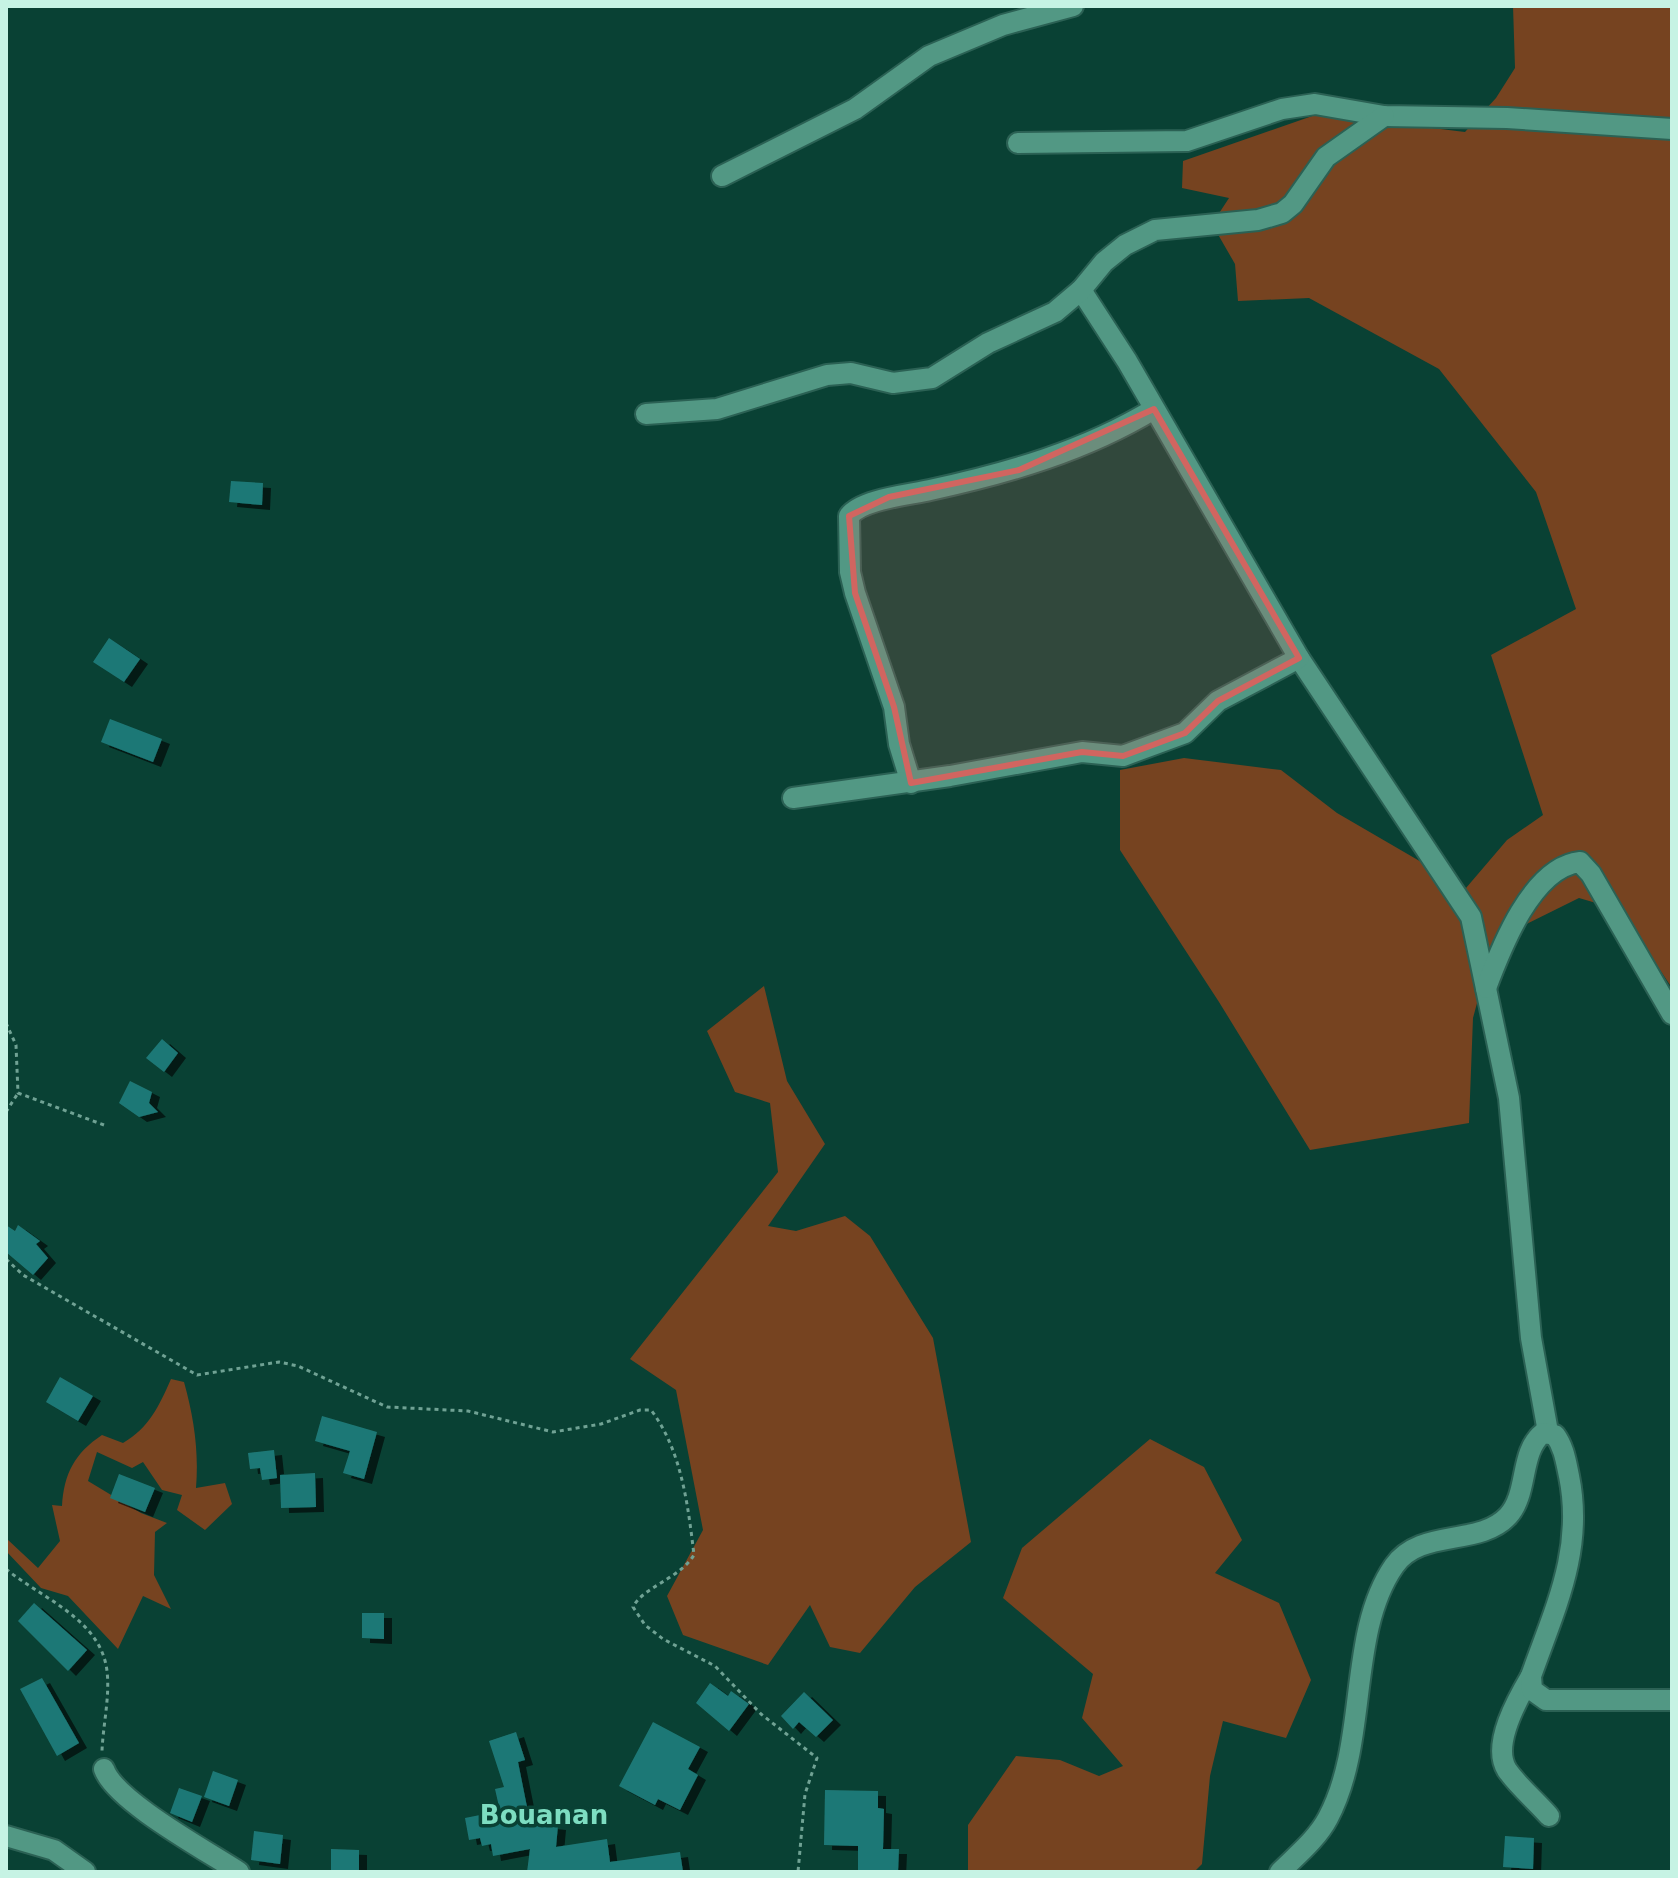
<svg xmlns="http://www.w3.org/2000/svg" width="1678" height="1878" font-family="'DejaVu Sans',sans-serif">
<defs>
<filter id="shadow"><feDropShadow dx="8" dy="5" stdDeviation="0" flood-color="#0009"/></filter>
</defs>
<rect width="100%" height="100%" fill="#094134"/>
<!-- green -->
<g fill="#764320">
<path d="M 1513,6 L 1672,6 L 1672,988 L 1620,910 L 1579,898 L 1494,940 L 1473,1018 L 1469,1123 L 1310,1150 L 1219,1002 L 1120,850 L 1120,770 L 1184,758 L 1281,770 L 1337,813 L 1466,888 L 1507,840 L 1543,815 L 1491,655 L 1576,609 L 1536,492 L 1439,369 L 1309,298 L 1238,301 L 1235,264 L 1212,224 L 1229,198 L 1182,188 L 1183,161 L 1318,114 L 1465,132 L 1496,98 L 1515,68 Z"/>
<path d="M 764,986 L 787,1081 L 825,1144 L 768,1226 L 796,1231 L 845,1216 L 870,1236 L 933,1338 L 971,1542 L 915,1587 L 860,1653 L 830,1647 L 810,1605 L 768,1665 L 683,1635 L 667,1596 L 703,1530 L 676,1390 L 630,1359 L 778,1172 L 770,1103 L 735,1092 L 707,1031 Z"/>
<path d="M 171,1379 L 184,1382 C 194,1418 199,1451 196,1488 L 225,1483 L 232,1504 L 205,1530 L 177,1510 L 182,1495 L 162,1490 L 143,1462 L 132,1468 L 97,1452 L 88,1481 L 141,1513 L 167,1523 L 155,1532 L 154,1575 L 171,1609 L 143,1596 L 118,1649 L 68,1596 L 41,1588 L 6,1551 L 7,1539 L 38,1568 L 60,1541 L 52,1505 L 62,1506 C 64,1473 75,1453 102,1435 L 123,1443 C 149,1428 159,1406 171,1379 Z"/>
<path d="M 1150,1439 L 1204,1467 L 1242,1540 L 1215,1573 L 1279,1603 L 1311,1680 L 1286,1738 L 1223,1721 L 1210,1776 L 1202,1864 L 1194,1872 L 968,1872 L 968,1825 L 1016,1756 L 1060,1760 L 1099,1776 L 1123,1766 L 1082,1718 L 1093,1674 L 1003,1598 L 1022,1548 Z"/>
</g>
<!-- building -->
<g fill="#1f7876" filter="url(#shadow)">
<path d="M 231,481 L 263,483 L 262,505 L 229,502 Z"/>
<path d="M 109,638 L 140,659 L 124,682 L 93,662 Z"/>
<path d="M 110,719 L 162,739 L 153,762 L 101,742 Z"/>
<path d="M 162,1039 L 178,1053 L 164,1072 L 146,1058 Z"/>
<path d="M 130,1081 L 152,1092 L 149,1103 L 158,1112 L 139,1117 L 119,1103 Z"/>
<path d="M 6,1225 L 15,1231 L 18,1225 L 40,1241 L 36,1244 L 48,1258 L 33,1275 L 6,1252 Z"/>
<path d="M 60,1377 L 93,1396 L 78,1421 L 46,1402 Z"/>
<path d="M 322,1416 L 377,1432 L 364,1479 L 343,1473 L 350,1451 L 315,1441 Z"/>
<path d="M 274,1450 L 277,1478 L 262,1480 L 260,1468 L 250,1469 L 248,1453 Z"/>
<path d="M 315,1473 L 316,1507 L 281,1508 L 280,1475 Z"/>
<path d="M 119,1474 L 155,1488 L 145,1512 L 110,1498 Z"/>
<path d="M 34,1603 L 87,1650 L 68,1671 L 18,1621 Z"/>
<path d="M 362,1613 L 384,1613 L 384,1639 L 362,1638 Z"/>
<path d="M 42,1678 L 79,1743 L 57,1756 L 20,1689 Z"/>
<path d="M 710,1683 L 728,1696 L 731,1691 L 749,1704 L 729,1731 L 696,1703 Z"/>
<path d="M 804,1692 L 833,1720 L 816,1737 L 799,1722 L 793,1729 L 781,1716 Z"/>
<path d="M 653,1722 L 700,1747 L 688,1769 L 698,1775 L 680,1810 L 658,1799 L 655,1805 L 619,1786 Z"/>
<path d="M 516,1732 L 525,1760 L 518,1762 L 530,1822 L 558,1825 L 556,1847 L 607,1839 L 610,1862 L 680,1852 L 683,1872 L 527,1872 L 530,1849 L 493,1856 L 491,1844 L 482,1846 L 480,1838 L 469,1840 L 465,1818 L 500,1811 L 495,1789 L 504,1787 L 489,1741 Z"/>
<path d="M 213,1771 L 238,1780 L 229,1806 L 204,1797 Z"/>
<path d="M 179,1788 L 202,1796 L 192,1822 L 170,1813 Z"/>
<path d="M 825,1790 L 878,1791 L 878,1808 L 884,1809 L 883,1849 L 899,1849 L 898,1872 L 858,1872 L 858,1846 L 824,1845 Z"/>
<path d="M 254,1831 L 283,1835 L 280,1864 L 251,1860 Z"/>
<path d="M 1505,1836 L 1534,1838 L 1533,1869 L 1503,1867 Z"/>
<path d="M 331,1849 L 359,1850 L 359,1872 L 331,1871 Z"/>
</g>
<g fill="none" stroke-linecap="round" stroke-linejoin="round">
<defs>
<g id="minor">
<path d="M 1018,143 L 1187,141 L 1282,109 L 1315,104 L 1384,116 L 1507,118 L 1672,129"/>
<path d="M 722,176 L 855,109 L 929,56 L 1003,25 L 1073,6"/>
<path d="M 1081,290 L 1127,361 L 1299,658 L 1471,917 L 1509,1098 L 1531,1338 L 1548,1432"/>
<path d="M 646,414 L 717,409 L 827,375 L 851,373 L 893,383 L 932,378 L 988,343 L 1055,312 L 1081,290 L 1104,262 L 1125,245 L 1155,230 L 1258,220 L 1282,213 L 1293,204 L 1326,157 L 1384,116"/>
<path d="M 911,783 L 899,744 L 894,707 L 855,593 L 850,572 L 849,516 C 862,499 909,495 930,490 C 1008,473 1085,451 1154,409"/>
<path d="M 793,798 L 950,776 L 1082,752 L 1123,756 L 1185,733 L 1218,701 L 1299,658"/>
<path d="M 1486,988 C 1501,948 1532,867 1580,862 L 1591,874 L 1672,1014"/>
<path d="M 1531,1676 C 1518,1698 1491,1745 1507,1770 C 1518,1786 1536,1801 1549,1816"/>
<path d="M 104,1769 C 115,1801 207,1851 239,1872"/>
<path d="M 6,1836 L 54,1850 L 85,1872"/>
<path d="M 1280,1872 C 1296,1856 1317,1839 1328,1818 C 1369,1741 1347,1634 1394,1566 C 1420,1528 1479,1547 1508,1516 C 1529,1493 1519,1452 1543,1433 L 1555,1435 C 1564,1447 1566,1462 1569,1476 C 1584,1550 1555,1608 1531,1676 L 1532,1690 L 1546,1700 L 1672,1700"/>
</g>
</defs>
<!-- minor casing -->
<use href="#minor" stroke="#2b6154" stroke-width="24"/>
<!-- path -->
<g stroke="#70a294" stroke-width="3" stroke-dasharray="4 4" stroke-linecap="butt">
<path d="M 6,1023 L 16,1045 L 18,1093 L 104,1125"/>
<path d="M 6,1112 L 18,1093"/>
<path d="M 6,1259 L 23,1275 L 197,1375 L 279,1362 L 298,1366 L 387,1407 L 468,1411 L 553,1432 L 601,1424 L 640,1410 L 651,1410 C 682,1451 688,1506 694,1555 C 679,1579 643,1587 633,1607 L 645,1625 L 663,1639 L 715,1666 L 761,1714 L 817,1758 L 805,1794 L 798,1872"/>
<path d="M 6,1569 C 41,1598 101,1619 107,1671 C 110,1697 103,1725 102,1751"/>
</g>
<!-- minor -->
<use href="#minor" stroke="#529884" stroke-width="20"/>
</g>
<!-- marked area -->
<path fill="#d16560" fill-opacity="0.2" stroke="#d16560" stroke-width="6" stroke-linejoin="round" d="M 1154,409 L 1299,658 L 1218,701 L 1185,733 L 1123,756 L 1082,752 L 911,783 L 894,707 L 855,593 L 849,516 L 889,497 L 1019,470 Z"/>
<g text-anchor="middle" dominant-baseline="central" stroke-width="7" stroke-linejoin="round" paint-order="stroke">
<!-- neighbourhood labels -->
<g font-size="26" font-weight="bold" fill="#7dddc1" stroke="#094134">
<text x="544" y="1815">Bouanan</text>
</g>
</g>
<!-- border -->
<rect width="1678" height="1878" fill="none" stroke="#c6f3e4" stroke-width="16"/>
</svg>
